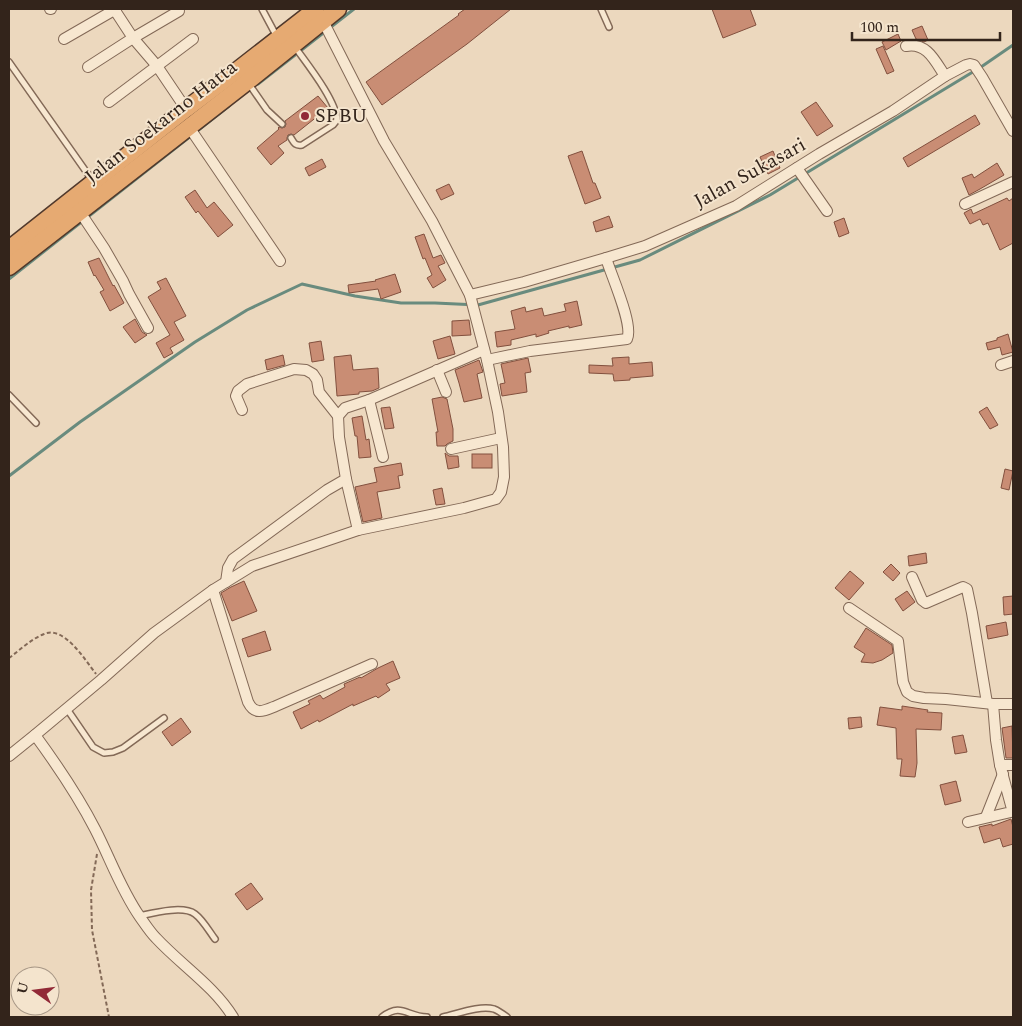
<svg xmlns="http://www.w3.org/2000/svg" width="1022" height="1026" font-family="Spectral,serif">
<rect width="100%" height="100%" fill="#ecd8be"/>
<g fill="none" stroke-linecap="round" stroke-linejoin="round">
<!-- stream -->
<g stroke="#698b7e" stroke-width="3">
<path d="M 258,84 L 354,9"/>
<path d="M 9,279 L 229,106"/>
<path d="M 9,476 L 80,422 L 195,342 L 247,310 L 302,284 L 355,296 L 401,303 L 435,303 L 478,305 L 640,260 L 770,195 L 981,67 L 1013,45"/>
</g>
</g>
<!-- building -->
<g fill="#c98d74" stroke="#82503e">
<path d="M 465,9 L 511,9 L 467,44 L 382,105 L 366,82 L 459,15 L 458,14 Z"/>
<path d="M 712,9 L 750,9 L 756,25 L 723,38 Z"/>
<path d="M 922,26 L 928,40 L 924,42 L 916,39 L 912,30 Z"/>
<path d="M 898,34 L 901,41 L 886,50 L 882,42 Z"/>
<path d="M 883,46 L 894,71 L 887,74 L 876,49 Z"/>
<path d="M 318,96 L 328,108 L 294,135 L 291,134 L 288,135 L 287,138 L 287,140 L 278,146 L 284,153 L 271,165 L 257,148 L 279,129 L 278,128 L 279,127 L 282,128 L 285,127 L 286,124 L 285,121 Z"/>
<path d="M 816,102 L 833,126 L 817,136 L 801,112 Z"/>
<path d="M 975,115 L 980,124 L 908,167 L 903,158 Z"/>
<path d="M 582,151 L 593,183 L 595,183 L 601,198 L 585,204 L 568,156 Z"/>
<path d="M 773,151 L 780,168 L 768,174 L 760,157 Z"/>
<path d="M 322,159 L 326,167 L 309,176 L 305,168 Z"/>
<path d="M 997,163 L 1004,175 L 980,189 L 969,195 L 962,178 L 972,174 L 974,178 Z"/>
<path d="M 449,184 L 454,194 L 441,200 L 436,190 Z"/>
<path d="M 195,190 L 207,208 L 214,202 L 233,225 L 218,237 L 198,211 L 196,213 L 185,197 Z"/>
<path d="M 1007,198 L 1009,201 L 1013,198 L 1013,243 L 1000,250 L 988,223 L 983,225 L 980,219 L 970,224 L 964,213 L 971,209 L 973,214 Z"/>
<path d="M 609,216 L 613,227 L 596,232 L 593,222 Z"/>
<path d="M 844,218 L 849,233 L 839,237 L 834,222 Z"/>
<path d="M 424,234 L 433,258 L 441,255 L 445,263 L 438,266 L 446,280 L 433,288 L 427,278 L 432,275 L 425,258 L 423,259 L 415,237 Z"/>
<path d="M 99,258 L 113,286 L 114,285 L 124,303 L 110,311 L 100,292 L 104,290 L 95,275 L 94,276 L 88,262 Z"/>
<path d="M 395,274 L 401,292 L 381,299 L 378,289 L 349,293 L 348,285 L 376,281 L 375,280 Z"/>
<path d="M 166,278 L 186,316 L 174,322 L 184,340 L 170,348 L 173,353 L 164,358 L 156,343 L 170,335 L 148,297 L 161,289 L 157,282 Z"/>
<path d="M 577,301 L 582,325 L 569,328 L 569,326 L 548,331 L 549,333 L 536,337 L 536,334 L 511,340 L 511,345 L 497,347 L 495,332 L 515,329 L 511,311 L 525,307 L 526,312 L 542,308 L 544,316 L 566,311 L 564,304 Z"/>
<path d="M 135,319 L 142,332 L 147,335 L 135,343 L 123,327 Z"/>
<path d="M 469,320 L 471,335 L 452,336 L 452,321 Z"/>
<path d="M 1008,334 L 1013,352 L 1002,355 L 1000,347 L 988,350 L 986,343 L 997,340 L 997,338 Z"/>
<path d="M 450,336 L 455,354 L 438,359 L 433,341 Z"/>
<path d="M 321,341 L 324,360 L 312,362 L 309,343 Z"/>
<path d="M 283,355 L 285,365 L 267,370 L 265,360 Z"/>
<path d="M 351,355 L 353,370 L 378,368 L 379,388 L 372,391 L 359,392 L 359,394 L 337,396 L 334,357 Z"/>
<path d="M 629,357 L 629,364 L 652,362 L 653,376 L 630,378 L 630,380 L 614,381 L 613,374 L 589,373 L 589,365 L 613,366 L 612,358 Z"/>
<path d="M 528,358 L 531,372 L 525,373 L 527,392 L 502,396 L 500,384 L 505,383 L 501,364 Z"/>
<path d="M 479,360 L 483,372 L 477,374 L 482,398 L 464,402 L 459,383 L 455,370 Z"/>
<path d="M 442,397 L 447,399 L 453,429 L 453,441 L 447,444 L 445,446 L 437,446 L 436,432 L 438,432 L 432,399 Z"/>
<path d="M 390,407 L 394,428 L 385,429 L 381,408 Z"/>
<path d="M 987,407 L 998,425 L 990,429 L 979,412 Z"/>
<path d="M 362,416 L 366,440 L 369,439 L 371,457 L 359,458 L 357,436 L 355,436 L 352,418 Z"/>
<path d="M 445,453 L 449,456 L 458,456 L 459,467 L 448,469 Z"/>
<rect x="472" y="454" width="20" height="14"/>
<path d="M 401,463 L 403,475 L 398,476 L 400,488 L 377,492 L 382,518 L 363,522 L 355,487 L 377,482 L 374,468 Z"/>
<path d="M 1005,469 L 1013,471 L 1009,490 L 1001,488 Z"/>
<path d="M 442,488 L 445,504 L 436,505 L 433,490 Z"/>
<path d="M 926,553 L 927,563 L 909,566 L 908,556 Z"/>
<path d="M 891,564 L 900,573 L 893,581 L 883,572 Z"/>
<path d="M 850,571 L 864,583 L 849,600 L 835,588 Z"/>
<path d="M 244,581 L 257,611 L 232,621 L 221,593 L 231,587 Z"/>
<path d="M 907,591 L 915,602 L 903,611 L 895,599 Z"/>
<path d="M 1013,596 L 1013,614 L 1004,615 L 1003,597 Z"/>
<path d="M 1006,622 L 1008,635 L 988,639 L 986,626 Z"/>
<path d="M 866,628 L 892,645 L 893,653 L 882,660 L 873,663 L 861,662 L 865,654 L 854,647 Z"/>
<path d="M 265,631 L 271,650 L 248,657 L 242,639 Z"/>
<path d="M 393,661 L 400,678 L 386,684 L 390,690 L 378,698 L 376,696 L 353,706 L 353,704 L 319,722 L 318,720 L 301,729 L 293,712 L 310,704 L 308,701 L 320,695 L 323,699 L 345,687 L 344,684 L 360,677 L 361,678 L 378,668 Z"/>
<path d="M 902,706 L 928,710 L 927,712 L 942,713 L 941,730 L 916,729 L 917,763 L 915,777 L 900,776 L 902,759 L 897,759 L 896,728 L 877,725 L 880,707 L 902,710 Z"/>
<path d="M 861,717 L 862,727 L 849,729 L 848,718 Z"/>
<path d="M 181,718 L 191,732 L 172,746 L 162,732 Z"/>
<path d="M 1012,726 L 1013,758 L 1006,758 L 1002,728 Z"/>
<path d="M 963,735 L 967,752 L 955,754 L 952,737 Z"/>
<path d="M 956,781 L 961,801 L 945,805 L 940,785 Z"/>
<path d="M 1011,819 L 1013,827 L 1013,844 L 1003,847 L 1000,838 L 984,843 L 979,827 L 992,824 L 992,826 Z"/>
<path d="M 251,883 L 263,899 L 247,910 L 235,894 Z"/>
</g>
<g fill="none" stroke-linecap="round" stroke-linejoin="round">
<defs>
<g id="service">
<path d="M 262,9 L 277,37"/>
<path d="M 601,9 L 609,27"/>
<path d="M 9,62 L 92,180"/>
<path d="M 249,84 L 267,110 L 282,124"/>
<path d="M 291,138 C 294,143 295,146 302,145 L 333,125 L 337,120 C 336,100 307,64 295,47"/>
<path d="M 9,395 L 36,423"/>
<path d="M 67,709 L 93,747 L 104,753 L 113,752 L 123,748 L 164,718"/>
<path d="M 139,916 C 153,913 183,905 195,914 C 203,920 209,931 215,939"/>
<path d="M 382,1017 C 402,1002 407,1017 427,1017"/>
<path d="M 443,1017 C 457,1014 480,1005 494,1009 C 499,1011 503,1014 507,1017"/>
</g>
<g id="minor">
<path d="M 50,9 L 51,9"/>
<path d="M 114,9 L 133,38 L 157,66 L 186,109"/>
<path d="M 64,39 L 116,9"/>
<path d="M 906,46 C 927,42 935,61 945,76"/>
<path d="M 88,67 L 133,38 L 179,11"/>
<path d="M 109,102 L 193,39"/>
<path d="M 189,127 L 280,261"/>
<path d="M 797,168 L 827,211"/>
<path d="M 965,204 L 1013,182"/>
<path d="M 80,212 L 104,248 L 123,281 L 129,294 L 148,328"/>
<path d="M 470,295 L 524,282 L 606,258 L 645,246 L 736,206 L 819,154 L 893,111 L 945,76 L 966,65 L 970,64 L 974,65 L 982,77 L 1013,131"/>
<path d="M 487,360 L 530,351 L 627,339 C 634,325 611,275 606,258"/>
<path d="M 1001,365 L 1013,361"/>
<path d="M 437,370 L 446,392"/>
<path d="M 369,400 L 383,457"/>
<path d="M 338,416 L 345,408 L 369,400 L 484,350"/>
<path d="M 451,449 L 501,438"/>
<path d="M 346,479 L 358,530"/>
<path d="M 912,577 L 922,600 L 926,603 L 963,587 L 967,589 L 972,613 L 987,703"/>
<path d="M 226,582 L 228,568 L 233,559 L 327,490 L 346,479 L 339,437 L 338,416 L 319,392 L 317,380 L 313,374 L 306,370 L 294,369 L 247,384 L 238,391 L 236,396 L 242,410"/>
<path d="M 213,590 L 248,702 C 255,716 264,711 276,706 L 372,664"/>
<path d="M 849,608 L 898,641 L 903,682 L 907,692 L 913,696 L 924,698 L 946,699 L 993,704 L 1013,704"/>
<path d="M 35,735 C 57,765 78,796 95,829 C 110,858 121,890 140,917 C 145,924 150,932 156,938 C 181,965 214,986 233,1017"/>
<path d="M 9,756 L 35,735 L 101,680 L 154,633 L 213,590 L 252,566 L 358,530 L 464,508 L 496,499 L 501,492 L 504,477 L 503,447 L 498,412 L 487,360 L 470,295 L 432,221 L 384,141 L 323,21"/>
<path d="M 1000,765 L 1013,765"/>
<path d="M 986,817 L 1003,774"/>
<path d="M 968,822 L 1011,812 L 1012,809 L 1000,765 L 996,740 L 993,704"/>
</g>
<g id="trunk">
<path d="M 9,249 L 186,109 L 239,69 L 316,9"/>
<path d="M 9,267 L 247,82 L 338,9"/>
</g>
</defs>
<!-- service casing -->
<use href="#service" stroke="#836957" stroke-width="8"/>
<!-- minor casing -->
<use href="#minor" stroke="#836957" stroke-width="12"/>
<!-- trunk casing -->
<use href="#trunk" stroke="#51392c" stroke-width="19"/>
<!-- path -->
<g stroke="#836957" stroke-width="2" stroke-dasharray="4 2.5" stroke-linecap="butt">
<path d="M 9,658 C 20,650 31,639 44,634 C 64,625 85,660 96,674"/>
<path d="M 97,854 L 91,890 L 92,930 L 109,1017"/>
</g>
<!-- service -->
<use href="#service" stroke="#f7e7d0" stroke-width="5"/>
<!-- minor -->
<use href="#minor" stroke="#f7e7d0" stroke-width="10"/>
<!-- trunk -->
<use href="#trunk" stroke="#e6aa72" stroke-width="16"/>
</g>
<!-- markers -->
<circle fill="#912936" stroke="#f4e4cd" stroke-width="2" cx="305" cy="116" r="5"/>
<g text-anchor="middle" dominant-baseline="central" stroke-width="4" stroke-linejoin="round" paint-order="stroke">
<!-- poi labels -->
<g font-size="20" fill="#33241b" stroke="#f4e4cd" text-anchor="start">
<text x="315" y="116">SPBU</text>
</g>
<!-- street labels -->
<g font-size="20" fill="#33241b" stroke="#f4e4cd">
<text transform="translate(161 122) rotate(-38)">Jalan Soekarno Hatta</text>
<text transform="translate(750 173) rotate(-29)">Jalan Sukasari</text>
</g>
</g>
<!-- border -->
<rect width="1022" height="1026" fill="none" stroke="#33241b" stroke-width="20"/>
<!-- north arrow -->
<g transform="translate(35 991) rotate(284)"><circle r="24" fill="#f4e4cd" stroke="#a79786"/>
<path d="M0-4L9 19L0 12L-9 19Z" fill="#912936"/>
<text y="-8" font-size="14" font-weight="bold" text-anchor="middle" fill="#33241b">U</text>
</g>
<!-- scale -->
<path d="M852 32v8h148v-8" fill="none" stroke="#33241b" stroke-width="2.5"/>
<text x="860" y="32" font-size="15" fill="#33241b" stroke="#f4e4cd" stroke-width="4" paint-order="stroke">100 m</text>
</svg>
